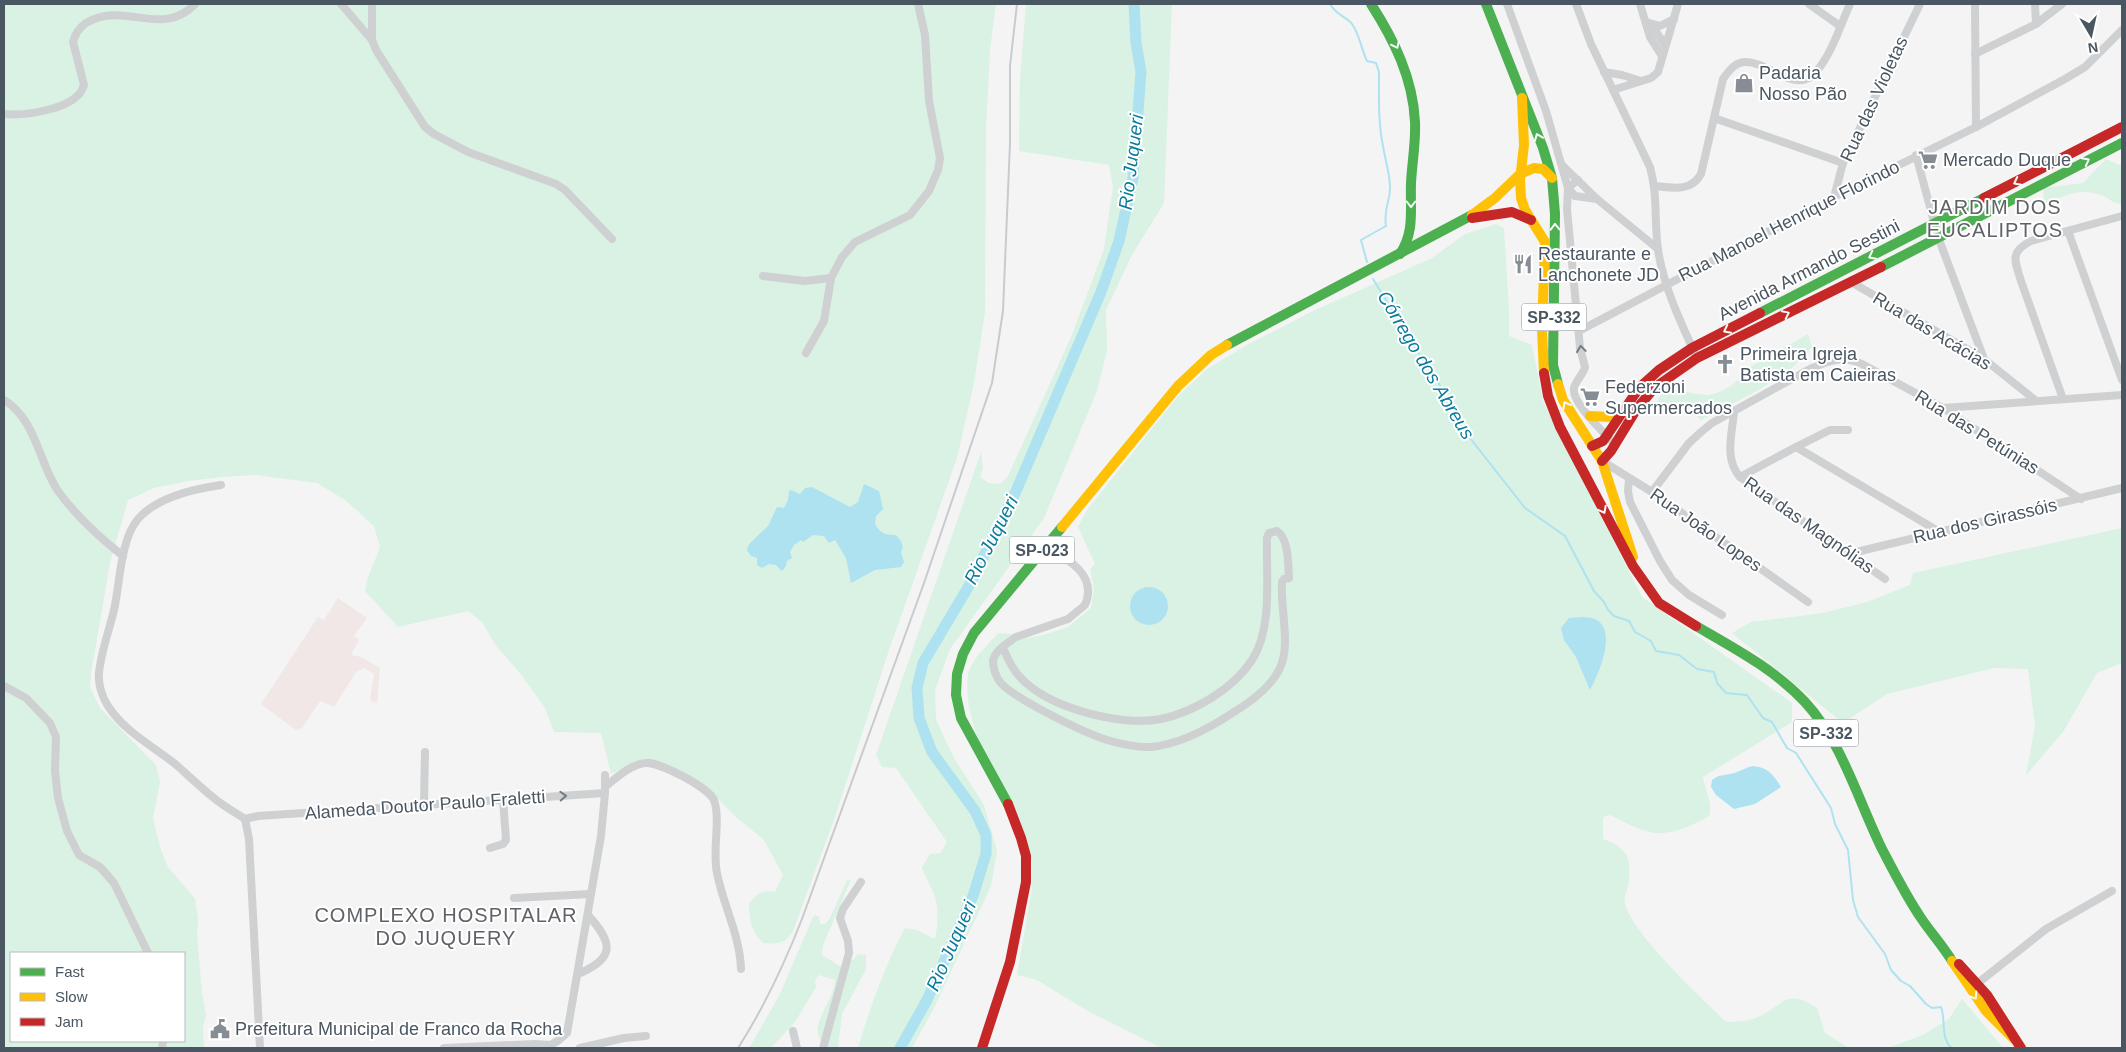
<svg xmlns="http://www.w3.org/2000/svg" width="2126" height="1052" font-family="Helvetica,sans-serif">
<rect width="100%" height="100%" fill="#f4f4f4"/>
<!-- medical -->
<path fill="#f1e7e6" d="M 338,598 L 367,618 L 354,636 L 359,640 L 351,655 L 361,657 L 380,668 L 377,703 L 370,700 L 374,674 L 364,668 L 356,672 L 334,707 L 320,701 L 302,728 L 296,730 L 261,704 L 318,617 L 324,620 Z"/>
<!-- green -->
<g fill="#d9f2e3" fill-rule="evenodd">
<path d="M 4,4 L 996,4 L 990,50 L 986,129 L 985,313 L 974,383 L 957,458 L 888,653 L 835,817 L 793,931 C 785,944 778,944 763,943 C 751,930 749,920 749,903 C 757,894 762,889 775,892 L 783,875 L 764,840 L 737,818 L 713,794 L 663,763 L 646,758 L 611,774 L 601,733 L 554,732 L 545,708 L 520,673 L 496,646 L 482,622 L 468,611 L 398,627 L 365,591 L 367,580 L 380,547 L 374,526 L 345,500 L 317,483 L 256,475 L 223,477 L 188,481 L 154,488 L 128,500 L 110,563 L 91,674 L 90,687 L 100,708 L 156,765 L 160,782 L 153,819 L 161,850 L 168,867 L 195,899 L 198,919 L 197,934 L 202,993 L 206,1015 L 203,1027 L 204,1048 L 4,1048 ZM 11,953 L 184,953 L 184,1041 L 11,1041 Z"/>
<path d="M 1026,4 L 1172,4 L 1164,203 L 1132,255 L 1106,310 L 1107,351 L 1097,391 L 1044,518 L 950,649 L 935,690 L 936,720 L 954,758 L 984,805 L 997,851 L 991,886 L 933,1010 L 912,1048 L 858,1048 C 870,1008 885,965 905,928 L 917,930 L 935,939 C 938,926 939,906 934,894 C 930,884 925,877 922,867 L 930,854 L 940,853 L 947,842 L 896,768 L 882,767 L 876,755 L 981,452 L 983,468 L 980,477 L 989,483 L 1000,484 L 1007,478 L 1071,337 L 1104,249 L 1113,187 L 1109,165 L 1019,151 L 1020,79 Z"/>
<path d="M 2106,159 L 2122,166 L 2122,204 C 2112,204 2110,198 2101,195 C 2080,187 2063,196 2044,204 L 2043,188 L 2083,183 Z"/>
<path d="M 1496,224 L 1504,228 L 1509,310 L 1509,336 L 1532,345 L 1543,401 L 1642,597 L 1792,703 L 1792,722 L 1703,777 C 1705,790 1713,804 1709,816 C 1694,825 1668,837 1650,832 C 1636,829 1623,821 1610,815 L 1603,817 L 1603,839 C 1629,848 1632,859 1628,886 C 1627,891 1623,899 1625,904 C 1634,936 1701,997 1726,1022 C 1740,1022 1752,1021 1764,1014 C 1788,1000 1789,990 1817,1008 L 1825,1033 L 1849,1048 L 1162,1048 L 1086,1010 L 1037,980 L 1017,975 L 1032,888 L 1032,862 L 977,737 C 971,718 965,695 968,675 C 971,659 989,644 998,633 L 1012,634 L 1021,639 L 1043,635 L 1068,627 L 1091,608 L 1094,588 L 1090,569 L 1095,564 L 1078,527 L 1087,510 L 1177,397 L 1207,369 L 1247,345 L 1311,312 L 1432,258 L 1465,234 Z"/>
<path d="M 1808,334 L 1812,347 L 1789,371 L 1755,392 L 1701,420 L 1688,408 L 1676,403 L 1666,407 L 1656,404 L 1665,386 C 1678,389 1694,395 1708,395 C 1723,394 1742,379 1750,367 Z"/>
<path d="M 2122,528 L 2122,663 L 2097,673 L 2063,732 L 2026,775 L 2035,726 L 2028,669 L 1994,668 L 1887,694 L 1843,723 L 1732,633 L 1751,622 L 1823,613 L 1867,602 L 1910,585 L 1913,573 Z"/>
<path d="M 847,880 L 851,880 L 823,945 L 822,955 L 840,966 L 854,959 L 858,954 L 866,955 L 866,969 L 842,1014 L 838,1048 L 826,1048 C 823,1044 819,1039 818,1034 C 814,1021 834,998 835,980 L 819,975 L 815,980 L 816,987 L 795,1022 L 771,1048 L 749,1048 L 779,996 L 813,917 L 815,915 L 819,917 L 820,924 L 825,924 L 830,918 Z"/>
<path d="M 1962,999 L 2003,1048 L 1888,1048 L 1923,1035 L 1949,1019 Z"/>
</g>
<!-- water -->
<g fill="#aee2f0">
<path d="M 864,484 L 879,491 L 883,509 L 876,516 L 875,524 C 880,533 885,535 896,535 L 901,541 L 903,547 L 901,552 L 904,562 L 901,567 L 875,570 L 851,583 L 846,558 L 835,540 L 829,543 L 824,536 L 813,535 L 803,542 L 801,540 L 794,545 L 790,552 L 792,558 L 787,561 L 786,566 L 782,571 L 776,565 L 769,564 L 762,568 L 757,565 L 757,558 L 751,556 L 747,550 L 749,544 L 768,526 L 777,507 L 784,508 L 788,500 L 789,491 L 791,490 L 800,494 L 805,488 L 812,487 L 850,507 L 858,502 Z"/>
<circle cx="1149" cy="606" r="19"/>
<path d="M 1583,617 C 1623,617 1601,670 1590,690 L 1576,657 L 1564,640 L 1561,628 L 1569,618 Z"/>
<path d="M 1753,766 C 1767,767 1774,775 1781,787 L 1755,804 L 1734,809 L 1716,795 L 1711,787 L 1712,780 C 1721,773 1727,776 1737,772 C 1743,770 1747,767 1753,766 Z"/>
</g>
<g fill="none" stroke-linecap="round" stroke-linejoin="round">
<!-- stream -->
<g stroke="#aee2f0" stroke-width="2">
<path d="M 1330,4 C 1337,16 1346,16 1352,24 C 1360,35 1361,49 1367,61 L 1376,63 L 1379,72 C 1379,96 1378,122 1383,146 C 1385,159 1389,171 1390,185 C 1391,202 1383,207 1386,226 L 1361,240 L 1367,262"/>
<path d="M 1373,279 L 1421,357 L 1436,377 L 1452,413 L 1466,433 L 1525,508 L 1565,536 L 1594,591 L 1604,602 L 1608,610 L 1614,616 L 1629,621 L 1635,632 L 1651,641 L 1656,651 L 1679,655 L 1697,669 L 1714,672 L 1717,683 L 1726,693 L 1747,695 L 1763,718 L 1772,722 L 1787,748 L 1796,753 L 1831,808 L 1835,824 L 1848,850 L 1853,900 L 1858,917 L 1885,954 L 1891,970 L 1901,981 L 1910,986 L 1926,1004 L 1932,1008 L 1941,1007 C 1946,1020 1940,1039 1952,1048"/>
</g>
<!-- river -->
<path stroke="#aee2f0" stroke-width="11" d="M 900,1048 L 927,1000 L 951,946 L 973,896 L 986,854 L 986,835 L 975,811 L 932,752 L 919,718 L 917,688 L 923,663 L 970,584 L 1016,491 L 1101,292 L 1119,241 L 1133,178 L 1141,72 L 1136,43 L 1134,4"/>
<!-- street -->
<g stroke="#ced0d2" stroke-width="8">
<path d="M 341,4 L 372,40"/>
<path d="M 372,4 L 372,40 L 376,50 L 425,127 L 434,134 L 468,152 L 556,184 L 565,190 L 612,239"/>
<path d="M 1507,4 L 1546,111 L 1568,188 L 1575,196 L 1597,199"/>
<path d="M 1576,4 L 1591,44 L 1650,167 C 1658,195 1654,222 1658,250 C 1664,288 1681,323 1697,358"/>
<path d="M 1640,4 L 1650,37 L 1662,56"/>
<path d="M 1809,4 L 1840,26"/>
<path d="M 1975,4 L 1976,127"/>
<path d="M 2035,4 L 2036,24"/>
<path d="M 1646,22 L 1660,26 L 1674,19"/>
<path d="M 1651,24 L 1665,45"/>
<path d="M 1975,54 L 2036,24 L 2062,4"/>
<path d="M 1604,72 L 1622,75 L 1641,81"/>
<path d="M 1613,90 L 1651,78 L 1658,72 L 1678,4"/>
<path d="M 4,114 C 26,116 78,109 84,85 L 73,42 C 75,34 79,28 86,23 C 124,0 162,39 195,4"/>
<path d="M 1714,118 L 1843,163"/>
<path d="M 1916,155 L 1938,237 L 1984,359"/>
<path d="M 1562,165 L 1597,199 L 1658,249"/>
<path d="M 1578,180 L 1568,188 L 1567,209 L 1580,348 L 1585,367 C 1583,375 1576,380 1574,388 C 1571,403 1605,433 1615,445"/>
<path d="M 1655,186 C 1673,188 1691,192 1701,174 L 1723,79 C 1728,72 1734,63 1744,62 C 1766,60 1795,95 1815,73 C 1832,54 1840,26 1850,4"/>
<path d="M 1834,197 L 1843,163 L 1920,4"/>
<path d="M 2068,231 L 2122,380"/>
<path d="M 763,276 L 805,281 L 831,278"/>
<path d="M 1851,282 L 1984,359 L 2035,400"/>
<path d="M 1579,331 L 1834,197 L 1976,127 L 2065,79 L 2085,67 L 2122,30"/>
<path d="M 806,353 L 824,321 L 831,278 L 842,257 L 855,242 L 910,215 L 929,191 L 938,170 L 940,158 L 929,101 L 925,35 L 918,4"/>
<path d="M 2063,399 L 2021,281 C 2015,261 2009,252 2031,241 L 2122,216"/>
<path d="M 4,400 C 36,419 39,463 58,491 C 76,516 99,537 123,556"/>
<path d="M 1943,408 L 2122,395"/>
<path d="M 1734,412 C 1732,434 1724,459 1740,477 L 1885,579"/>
<path d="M 1796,447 L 1830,430 L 1848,430"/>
<path d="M 1602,461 L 1652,492 L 1808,602"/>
<path d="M 1740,477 L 1796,447 L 1938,531"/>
<path d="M 1629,479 L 1628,491 L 1630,502 L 1660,561 L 1672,580 L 1689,595 L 1722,615"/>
<path d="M 221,485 C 193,489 157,497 138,519 C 120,540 120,584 114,610 C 109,631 101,652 99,673 C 98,684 102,697 108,706 C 124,731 151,745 174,763 C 187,774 200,787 214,798 C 223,806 235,812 245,819 L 249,839 L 260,1048"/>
<path d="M 1652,492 L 1689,443 L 1701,432 L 1712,423 L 1810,369 C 1828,361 1843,355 1862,364 L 1943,408 L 2081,499"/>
<path d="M 1848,554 L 2122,488"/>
<path d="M 1003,648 C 1008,659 1012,669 1020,677 C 1048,708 1121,727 1161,719 C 1194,712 1233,689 1252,660 C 1273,628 1266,576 1267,538 L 1269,533 L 1277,531 C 1289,539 1288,564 1289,578 L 1284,579 L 1282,582 C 1280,607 1291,645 1280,668 C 1271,687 1252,701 1234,712 C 1210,728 1181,744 1151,747 C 1136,748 1121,744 1107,740 C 1085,733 1014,699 1000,682 C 996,677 993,668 993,661 C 994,651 1009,642 1016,637 L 1068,619 L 1085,605 C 1098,575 1068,559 1045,546"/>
<path d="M 4,686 L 26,698 L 50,723 L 56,737 L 55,771 L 58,798 L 67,831 L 79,855 L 100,867 L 114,883 L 148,953"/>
<path d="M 606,786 C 617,777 630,765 645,763 C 658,761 708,787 714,800 C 721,820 712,850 717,873 C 723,905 740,935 741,969"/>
<path d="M 424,805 L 425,752"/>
<path d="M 245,819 L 258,816 L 605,793"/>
<path d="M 490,848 L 503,844 L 506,840 L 503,799"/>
<path d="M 514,898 L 591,894"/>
<path d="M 578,974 C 616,958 613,943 588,915"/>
<path d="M 1978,983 L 2046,929 L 2112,891"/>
<path d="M 793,1031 L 797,1048"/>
<path d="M 162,1048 L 163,1041"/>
<path d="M 444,1048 L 535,1044 L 551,1045 L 559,1040 L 567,1033 L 601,836 L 605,793 L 605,775"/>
<path d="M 580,1048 L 624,1038 L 646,1036"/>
<path d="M 823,1048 L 849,953 L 848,941 L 840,918 L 843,909 L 861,882"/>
</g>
<!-- fast -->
<g stroke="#4caf50" stroke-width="10">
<path d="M 1371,4 C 1394,40 1413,78 1415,122 C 1416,142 1412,163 1411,183 C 1410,209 1415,232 1400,254"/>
<path d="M 1486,4 L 1543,148 L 1552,178 L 1555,214 L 1553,365 L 1558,384"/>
<path d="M 1881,267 L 2122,143"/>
<path d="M 1760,313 L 1984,198"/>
<path d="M 1227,345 L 1472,215"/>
<path d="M 1696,626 C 1734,648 1774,669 1805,702 C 1842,742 1858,800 1882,849 C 1894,872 1906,896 1921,918 C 1931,933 1943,946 1952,961"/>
<path d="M 1008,804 L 961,718 L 956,695 L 957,674 L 963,654 L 974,633 L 1062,527"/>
</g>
<!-- slow -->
<g stroke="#ffc107" stroke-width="10">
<path d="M 1522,98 L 1524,145 L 1520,180 L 1521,198 L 1525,210 L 1545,242 L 1542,330 L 1544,373"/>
<path d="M 1472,215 L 1495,198 L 1520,174 L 1534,168 L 1543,169 L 1552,178"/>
<path d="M 1558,384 L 1563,400 L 1602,461 L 1633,557"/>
<path d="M 1590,416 L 1611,417 L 1622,411"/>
<path d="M 1062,527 L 1178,386 L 1211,355 L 1227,345"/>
<path d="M 1952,961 L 1986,1011 L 2014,1039"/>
</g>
<!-- jam -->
<g stroke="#c62828" stroke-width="10">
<path d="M 1984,198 L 2122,127"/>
<path d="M 1472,218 L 1512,212 L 1531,220"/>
<path d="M 1544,373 L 1548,396 L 1560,427 L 1633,566 L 1659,603 L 1696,626"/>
<path d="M 1592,446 L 1603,441 L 1639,388 L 1659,370 L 1692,348 L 1760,313"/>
<path d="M 1602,461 L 1611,451 L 1636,410 L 1654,388 L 1697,358 L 1881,267"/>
<path d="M 1959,964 L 1987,995 L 2021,1048"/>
<path d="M 982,1048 L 1010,962 L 1026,882 L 1026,856 L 1021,838 L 1008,804"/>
</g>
<!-- rail -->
<path stroke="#c9cacc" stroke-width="2" d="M 738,1048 C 765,1006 784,965 802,919 L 924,583 L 992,383 L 1003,311 L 1010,143 L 1010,66 L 1017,4"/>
</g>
<!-- one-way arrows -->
<defs><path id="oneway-chevron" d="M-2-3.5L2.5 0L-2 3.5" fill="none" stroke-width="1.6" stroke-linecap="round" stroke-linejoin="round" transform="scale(1.25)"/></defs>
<g stroke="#f6fbf6">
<use href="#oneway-chevron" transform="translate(1396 45) rotate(64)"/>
<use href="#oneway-chevron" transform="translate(1538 137) rotate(-112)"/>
<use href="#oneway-chevron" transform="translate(2086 161) rotate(-27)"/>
<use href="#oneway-chevron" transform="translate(2017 182) rotate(153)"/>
<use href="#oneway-chevron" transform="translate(1411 204) rotate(90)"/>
<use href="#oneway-chevron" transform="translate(1555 227) rotate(-91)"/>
<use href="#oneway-chevron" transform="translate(1872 256) rotate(153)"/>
<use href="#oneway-chevron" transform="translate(1786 314) rotate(-26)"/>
<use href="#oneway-chevron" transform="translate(1727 330) rotate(153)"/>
<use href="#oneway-chevron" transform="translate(1566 405) rotate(-118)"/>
<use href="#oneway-chevron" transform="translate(1603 510) rotate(62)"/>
<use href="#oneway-chevron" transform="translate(1974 996) rotate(57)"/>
</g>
<g stroke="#727b83">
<use href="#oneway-chevron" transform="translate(1581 349) rotate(-98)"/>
<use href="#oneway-chevron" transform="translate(563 796) rotate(-3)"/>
</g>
<!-- icons -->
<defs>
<symbol id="shop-bare" viewBox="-9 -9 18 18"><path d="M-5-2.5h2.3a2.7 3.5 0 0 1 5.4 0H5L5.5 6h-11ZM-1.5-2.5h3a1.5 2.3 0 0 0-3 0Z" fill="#868d94" stroke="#fff" stroke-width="2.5" paint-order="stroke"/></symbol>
<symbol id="supermarket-bare" viewBox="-9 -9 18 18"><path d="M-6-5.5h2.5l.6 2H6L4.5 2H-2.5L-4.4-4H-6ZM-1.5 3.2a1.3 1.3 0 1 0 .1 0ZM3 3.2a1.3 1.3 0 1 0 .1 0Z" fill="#868d94" stroke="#fff" stroke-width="2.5" paint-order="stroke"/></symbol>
<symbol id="restaurant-bare" viewBox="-9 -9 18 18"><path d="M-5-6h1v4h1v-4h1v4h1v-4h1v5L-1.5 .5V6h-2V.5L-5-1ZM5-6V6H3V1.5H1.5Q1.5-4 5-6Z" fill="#868d94" stroke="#fff" stroke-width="2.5" paint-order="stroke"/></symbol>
<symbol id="church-bare" viewBox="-9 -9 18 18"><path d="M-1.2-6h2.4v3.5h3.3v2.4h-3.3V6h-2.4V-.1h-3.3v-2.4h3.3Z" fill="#868d94" stroke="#fff" stroke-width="2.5" paint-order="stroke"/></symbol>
<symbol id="civic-bare" viewBox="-9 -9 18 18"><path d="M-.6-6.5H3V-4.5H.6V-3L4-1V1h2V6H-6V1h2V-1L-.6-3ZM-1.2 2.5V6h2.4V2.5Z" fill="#868d94" stroke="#fff" stroke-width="2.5" paint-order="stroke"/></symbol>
</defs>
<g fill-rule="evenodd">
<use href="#shop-bare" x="1730" y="69" width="28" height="28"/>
<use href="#supermarket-bare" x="1914" y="146" width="28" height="28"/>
<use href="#restaurant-bare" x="1509" y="250" width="28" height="28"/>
<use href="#church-bare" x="1711" y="350" width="28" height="28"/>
<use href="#supermarket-bare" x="1576" y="383" width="28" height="28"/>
<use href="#civic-bare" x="206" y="1015" width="28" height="28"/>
</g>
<g text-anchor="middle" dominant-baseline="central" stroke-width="4" stroke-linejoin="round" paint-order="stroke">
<!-- shield labels -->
<g fill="#fff" stroke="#808990" stroke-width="1">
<rect x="1521.5" y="303.5" width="65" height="27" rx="4"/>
<rect x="1009.5" y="536.5" width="65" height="27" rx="4"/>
<rect x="1793.5" y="719.5" width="65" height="27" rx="4"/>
</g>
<g font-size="16" font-weight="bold" fill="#4a5661">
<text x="1554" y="317">SP-332</text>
<text x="1042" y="550">SP-023</text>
<text x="1826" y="733">SP-332</text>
</g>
<!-- poi labels -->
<g font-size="18" fill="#4a5661" stroke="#fff" text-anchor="start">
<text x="1759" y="73">Padaria<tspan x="1759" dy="21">Nosso Pão</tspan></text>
<text x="1943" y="160">Mercado Duque</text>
<text x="1538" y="254">Restaurante e<tspan x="1538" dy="21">Lanchonete JD</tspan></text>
<text x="1740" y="354">Primeira Igreja<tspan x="1740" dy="21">Batista em Caieiras</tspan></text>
<text x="1605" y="387">Federzoni<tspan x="1605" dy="21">Supermercados</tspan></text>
<text x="235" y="1029">Prefeitura Municipal de Franco da Rocha</text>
</g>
<!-- street labels -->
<g font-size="18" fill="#4a5661" stroke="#fff">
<text transform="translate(1874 99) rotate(-65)">Rua das Violetas</text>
<text transform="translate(1789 221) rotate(-27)">Rua Manoel Henrique Florindo</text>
<text transform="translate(1809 270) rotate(-27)">Avenida Armando Sestini</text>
<text transform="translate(1932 331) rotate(31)">Rua das Acácias</text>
<text transform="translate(1977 432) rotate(32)">Rua das Petúnias</text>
<text transform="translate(1985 521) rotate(-13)">Rua dos Girassóis</text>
<text transform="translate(1809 525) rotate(35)">Rua das Magnólias</text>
<text transform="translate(1706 530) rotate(35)">Rua João Lopes</text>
<text transform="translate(425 805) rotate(-4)">Alameda Doutor Paulo Fraletti</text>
</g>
<!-- water labels -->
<g font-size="19" font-style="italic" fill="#0c7c9b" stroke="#fff">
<text transform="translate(1131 162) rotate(-83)">Rio Juqueri</text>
<text transform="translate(1426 365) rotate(59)">Córrego dos Abreus</text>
<text transform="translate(991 540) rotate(-63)">Rio Juqueri</text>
<text transform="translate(951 946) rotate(-66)">Rio Juqueri</text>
</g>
<!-- quarter labels -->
<g font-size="20" letter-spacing="1" fill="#5f6368" stroke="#fff">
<text x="1995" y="207">JARDIM DOS<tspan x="1995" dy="23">EUCALIPTOS</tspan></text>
<text x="446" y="915">COMPLEXO HOSPITALAR<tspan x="446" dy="23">DO JUQUERY</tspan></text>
</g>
</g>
<!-- border -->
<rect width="2126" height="1052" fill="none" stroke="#4a5661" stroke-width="10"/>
<!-- legend -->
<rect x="10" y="952" width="175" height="90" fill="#ffffff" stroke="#b7bbc0"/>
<rect x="20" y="968" width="25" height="8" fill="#4caf50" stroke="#b7bbc0"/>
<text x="55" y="977" font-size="15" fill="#4a5661">Fast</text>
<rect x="20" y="993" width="25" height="8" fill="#ffc107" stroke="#b7bbc0"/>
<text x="55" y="1002" font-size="15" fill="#4a5661">Slow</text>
<rect x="20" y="1018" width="25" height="8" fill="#c62828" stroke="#b7bbc0"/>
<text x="55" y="1027" font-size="15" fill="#4a5661">Jam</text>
<!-- north arrow -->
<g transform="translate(2091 35) rotate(171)" stroke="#ffffff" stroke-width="4" paint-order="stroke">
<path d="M0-4L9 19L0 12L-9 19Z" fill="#4a5661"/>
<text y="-8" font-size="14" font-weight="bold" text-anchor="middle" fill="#4a5661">N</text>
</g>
</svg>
